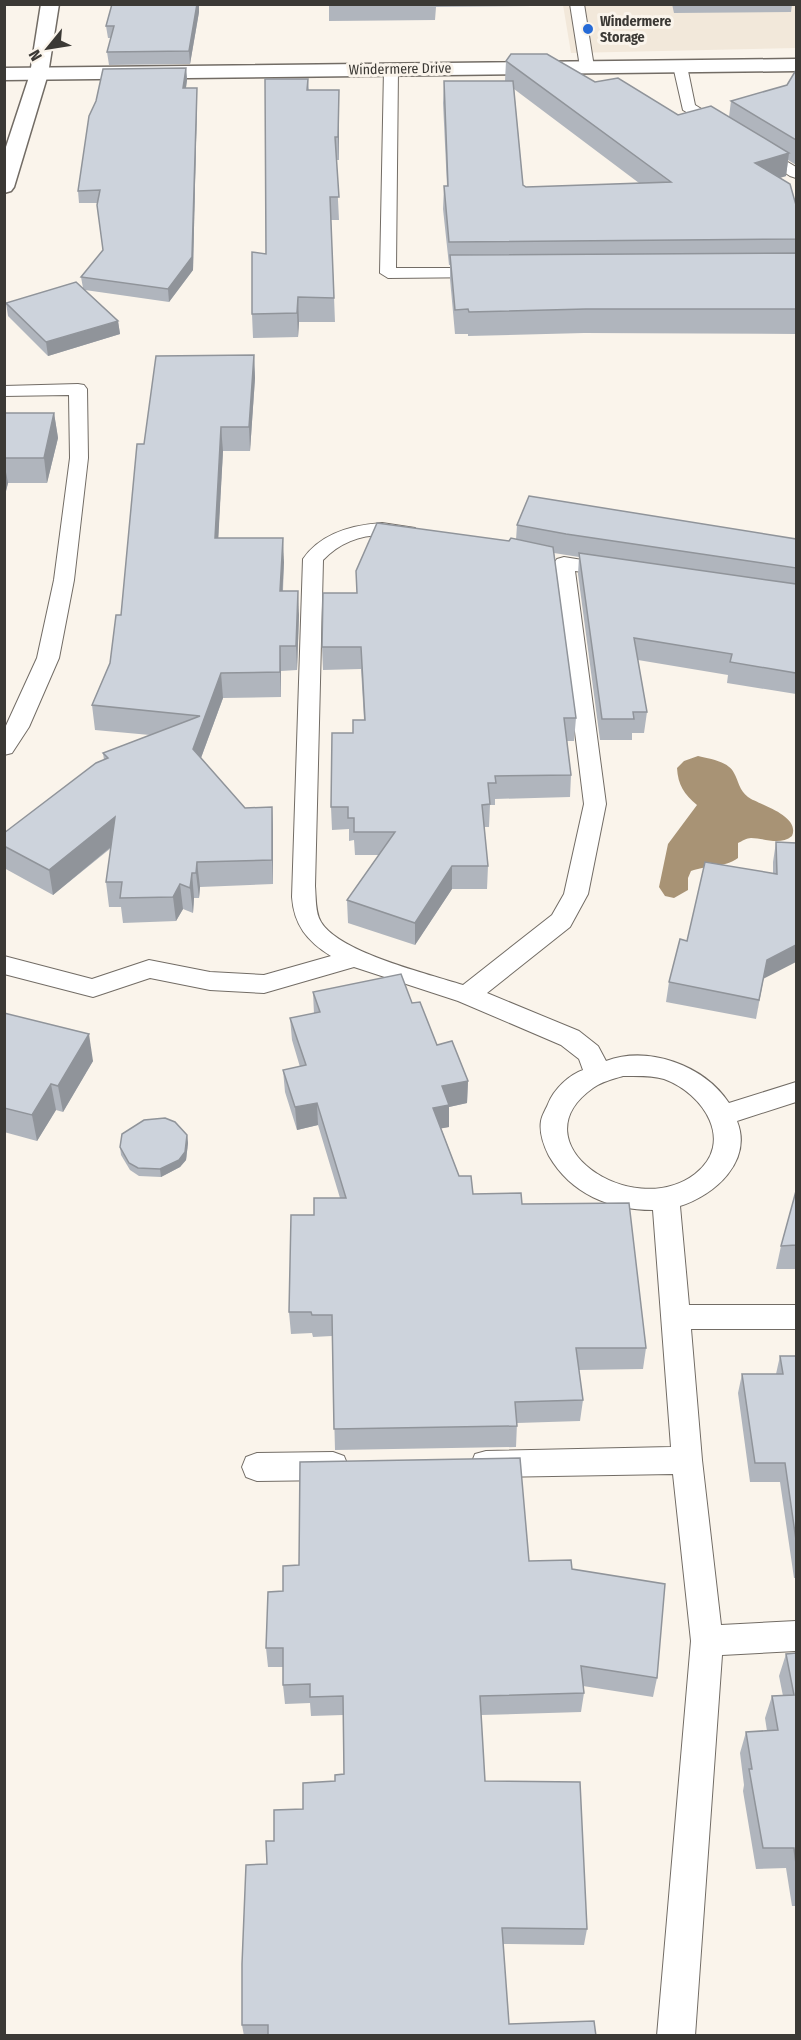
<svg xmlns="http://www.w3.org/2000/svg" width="801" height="2040" font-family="'Fira Sans Condensed',sans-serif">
<rect width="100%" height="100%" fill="#faf4eb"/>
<!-- built -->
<path fill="#f2e8da" d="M 563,5 L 796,5 L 796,48 L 571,53 Z"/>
<!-- water -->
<path fill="#a89375" d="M 698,756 C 710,759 728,761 734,773 C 739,782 739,790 748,797 C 757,804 801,815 792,836 C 780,846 764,838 751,838 C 747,838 742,841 738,843 L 738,858 C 724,868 707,865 691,871 L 688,878 L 688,890 L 674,898 L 665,896 L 659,887 L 668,844 L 697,805 C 684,794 678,785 677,768 L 684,761 Z"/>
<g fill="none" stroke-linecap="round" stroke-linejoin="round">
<defs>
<g id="service">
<path d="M 570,4 L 584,4 L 594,67 L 592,70 L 582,70 L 580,67 Z"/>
<path d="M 680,62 L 687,66 L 695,105 L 729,126 L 732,129 L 729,132 L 719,132 L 683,110 L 673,66 Z"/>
<path d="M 391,65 L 398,69 L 396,268 L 484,268 L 490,269 L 492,273 L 490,277 L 388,278 L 380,273 L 384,69 Z"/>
<path d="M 758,144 L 796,167 L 796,178 L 790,176 L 753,152 L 750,149 L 753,146 Z"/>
<path d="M 78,384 L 84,385 L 87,389 L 88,458 L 74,580 L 59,658 L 29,727 L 12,753 L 4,755 L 4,730 L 37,658 L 54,580 L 70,458 L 69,395 L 4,396 L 4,386 Z"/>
<path d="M 382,523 L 415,528 L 418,532 L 415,536 C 406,539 397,536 387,535 C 362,534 340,542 323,560 L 315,886 C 316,897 315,913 321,922 C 340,953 429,974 463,985 L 552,915 L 564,894 L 584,804 L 554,563 L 557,559 L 564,557 L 619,566 L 622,570 L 619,574 L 612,576 L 575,571 L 606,804 L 588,894 L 570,927 L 487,993 L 579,1031 L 598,1046 L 606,1061 C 648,1045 704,1065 729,1103 L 796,1082 L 796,1102 L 737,1121 C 753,1161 715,1195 680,1206 L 689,1305 L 796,1305 L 796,1329 L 691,1329 L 702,1460 L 721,1625 L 796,1621 L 796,1651 L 722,1655 L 695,2036 L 657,2036 L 691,1641 L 673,1474 L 486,1477 L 475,1474 L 471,1464 L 475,1454 L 486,1451 L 671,1447 L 653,1210 C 610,1210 571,1194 549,1156 C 544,1146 539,1133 541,1121 C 542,1115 546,1109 548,1104 C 554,1089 569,1075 583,1070 L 579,1059 L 561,1045 L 458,1001 L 354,967 L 264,993 L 210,990 L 150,978 L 93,997 L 4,974 L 4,956 L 92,979 L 149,960 L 210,972 L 264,975 L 331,956 C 307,941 294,925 292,897 L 303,559 C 321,533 352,525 382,523 ZM 623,1076 C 636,1076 651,1075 664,1079 C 703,1093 736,1142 695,1174 C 632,1222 515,1143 593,1088 C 601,1082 613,1079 623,1076 Z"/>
<path d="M 333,1452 L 344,1456 L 348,1466 L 344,1476 L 333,1480 L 257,1481 L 246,1477 L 242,1467 L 246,1457 L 257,1453 Z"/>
</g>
<path id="minor" d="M 41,4 L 59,4 L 48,74 L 14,187 L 11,191 L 4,193 L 4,153 L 30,74 Z"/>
<path id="tertiary" d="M 796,59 L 796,71 L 4,80 L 4,68 Z"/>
</defs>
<!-- service casing -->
<use href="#service" stroke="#726c65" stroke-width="2"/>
<!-- minor casing -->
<use href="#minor" stroke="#726c65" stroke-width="3"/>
<!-- tertiary casing -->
<use href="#tertiary" stroke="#726c65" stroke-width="3"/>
<!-- service -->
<use href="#service" fill="#fff" fill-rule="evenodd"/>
<!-- minor -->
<use href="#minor" fill="#fff" fill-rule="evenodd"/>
<!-- tertiary -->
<use href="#tertiary" fill="#fff" fill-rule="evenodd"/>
</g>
<!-- wall -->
<g fill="#b0b5bd" fill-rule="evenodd">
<path d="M 112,4 L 199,4 L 199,12 L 190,64 L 109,65 L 107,52 L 111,38 L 108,38 L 106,26 Z"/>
<path d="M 329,4 L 532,4 L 532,6 L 436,7 L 435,20 L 329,21 Z"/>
<path d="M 672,4 L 792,4 L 791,12 L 674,13 Z"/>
<path d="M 506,61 L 595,82 L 678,115 L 729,117 L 731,101 L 787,85 L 796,70 L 796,165 L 788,160 L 786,176 L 780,178 L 796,205 L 796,334 L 584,333 L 468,336 L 468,334 L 455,334 L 450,279 L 450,265 L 449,265 L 443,209 L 444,186 L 447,186 L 443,103 L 444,81 L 505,81 ZM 514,89 L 639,183 L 526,187 L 523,185 Z"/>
<path d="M 186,68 L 187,80 L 186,88 L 197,100 L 193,270 L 169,302 L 85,290 L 118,321 L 120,334 L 48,356 L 8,316 L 6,303 L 83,288 L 81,277 L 103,250 L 97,203 L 79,203 L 78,191 Z"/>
<path d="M 308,79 L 309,90 L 339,90 L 339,160 L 336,160 L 339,220 L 331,220 L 335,322 L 299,322 L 298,337 L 253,338 L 252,314 Z"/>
<path d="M 254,355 L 255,378 L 250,451 L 223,451 L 218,538 L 284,562 L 283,591 L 299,615 L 297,670 L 281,671 L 281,697 L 223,698 L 201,758 L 245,808 L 272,807 L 273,832 L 273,884 L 200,887 L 199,898 L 194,898 L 193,913 L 183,909 L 176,921 L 123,923 L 121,907 L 109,907 L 106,882 L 111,848 L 53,895 L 4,868 L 4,833 L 104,760 L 103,753 L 150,735 L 95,730 L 92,705 L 110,663 L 121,615 L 144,444 Z"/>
<path d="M 4,413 L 54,413 L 58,438 L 47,483 L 8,483 L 4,499 Z"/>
<path d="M 517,525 L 796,539 L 796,694 L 727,683 L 728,675 L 638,660 L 647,712 L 644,733 L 632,733 L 632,740 L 600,740 L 578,574 L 579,557 L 554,553 L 576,718 L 574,741 L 567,741 L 571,775 L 570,797 L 495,799 L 495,805 L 490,805 L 489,827 L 484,827 L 488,866 L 487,889 L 452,889 L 415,945 L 348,923 L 347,900 L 379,855 L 355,855 L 354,840 L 349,841 L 349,829 L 332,830 L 331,807 L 353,733 L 364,720 L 361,669 L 323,670 L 322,647 L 357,593 L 356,571 L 516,540 Z"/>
<path d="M 776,842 L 796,843 L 763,979 L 756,1019 L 666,1002 L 669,982 L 687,941 L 773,874 L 773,862 Z"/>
<path d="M 313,992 L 412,1003 L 437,1045 L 468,1081 L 467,1103 L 449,1107 L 449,1127 L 441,1128 L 459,1176 L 473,1194 L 522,1204 L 646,1348 L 643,1369 L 579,1370 L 583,1400 L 580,1421 L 517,1423 L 516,1447 L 335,1450 L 332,1336 L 313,1337 L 312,1333 L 291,1334 L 289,1312 L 314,1215 L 340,1198 L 318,1125 L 297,1130 L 285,1092 L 283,1070 L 300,1067 L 292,1040 L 290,1018 L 314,1014 Z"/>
<path d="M 4,1013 L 93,1061 L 63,1112 L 56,1110 L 37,1141 L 4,1132 Z"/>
<path d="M 187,1135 L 188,1143 L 186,1160 L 180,1167 L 161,1177 L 139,1176 L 130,1170 L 121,1155 L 120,1147 Z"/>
<path d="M 796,1191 L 796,1269 L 776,1269 L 781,1246 Z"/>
<path d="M 780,1356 L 796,1356 L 796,1578 L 794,1578 L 780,1482 L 750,1482 L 738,1393 L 742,1374 L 776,1374 Z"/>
<path d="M 529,1561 L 572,1569 L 657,1678 L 653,1697 L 583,1686 L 584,1693 L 581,1712 L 481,1715 L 485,1781 L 587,1929 L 584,1945 L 503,1944 L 509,2024 L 596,2036 L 244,2036 L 242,2025 L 267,1864 L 274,1841 L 303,1809 L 344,1774 L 343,1715 L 311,1716 L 310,1703 L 285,1704 L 283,1685 L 283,1667 L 268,1667 L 266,1648 L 283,1591 Z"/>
<path d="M 796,1653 L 796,1906 L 792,1906 L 786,1868 L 756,1869 L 743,1791 L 744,1785 L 740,1753 L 746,1732 L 767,1731 L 765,1718 L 772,1696 L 783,1696 L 779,1676 L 786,1654 Z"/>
</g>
<!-- shaded-wall -->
<g fill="#90949a">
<path d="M 197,4 L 199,4 L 199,12 L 190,64 L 189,51 Z"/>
<path d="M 186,68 L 187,80 L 184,100 L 183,88 Z"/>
<path d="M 197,88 L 197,100 L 193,270 L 169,302 L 168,289 Z"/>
<path d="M 339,90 L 339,160 L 338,137 Z"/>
<path d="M 789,153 L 786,176 L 752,186 L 755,163 Z"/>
<path d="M 298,297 L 299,322 L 298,337 L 297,313 Z"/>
<path d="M 118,321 L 120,334 L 48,356 L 46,342 Z"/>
<path d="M 254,355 L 255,378 L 250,451 L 249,427 Z"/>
<path d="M 54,413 L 58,438 L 47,483 L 44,458 Z"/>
<path d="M 221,427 L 223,451 L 217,563 L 215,538 Z"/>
<path d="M 4,461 L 8,483 L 4,499 Z"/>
<path d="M 283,538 L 284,562 L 281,615 L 280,591 Z"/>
<path d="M 298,591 L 299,615 L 297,670 L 296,646 Z"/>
<path d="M 280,646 L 281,671 L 281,697 L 280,672 Z"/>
<path d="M 221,673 L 223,698 L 195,774 L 193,749 Z"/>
<path d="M 272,807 L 273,832 L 273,884 L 272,860 Z"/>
<path d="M 115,817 L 118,841 L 53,895 L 49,870 Z"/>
<path d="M 197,862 L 200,887 L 199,898 L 196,873 Z"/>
<path d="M 452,866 L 452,889 L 415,945 L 415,923 Z"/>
<path d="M 192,873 L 194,898 L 193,913 L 190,888 Z"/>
<path d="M 180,884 L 183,909 L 176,921 L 173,897 Z"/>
<path d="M 796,945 L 796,962 L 763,979 L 756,1019 L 767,960 Z"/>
<path d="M 89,1034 L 93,1061 L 63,1112 L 58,1086 Z"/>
<path d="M 468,1081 L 467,1103 L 449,1107 L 449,1127 L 433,1130 L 433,1108 L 442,1086 Z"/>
<path d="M 51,1084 L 56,1110 L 37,1141 L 32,1115 Z"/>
<path d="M 317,1103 L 318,1125 L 297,1130 L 295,1107 Z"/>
<path d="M 187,1135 L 188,1143 L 186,1160 L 180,1167 L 161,1177 L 160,1169 Z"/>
</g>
<!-- building -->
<g fill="#cdd3dc" stroke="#90949a" stroke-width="1.5">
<path d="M 112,4 L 197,4 L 189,51 L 107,52 L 114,26 L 106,26 Z"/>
<path d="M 329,4 L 436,4 L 329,5 Z"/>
<path d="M 511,54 L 547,54 L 595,82 L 618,78 L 678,115 L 711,106 L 789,153 L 755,163 L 790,184 L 796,205 L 796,239 L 449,242 L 444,186 L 448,186 L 444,81 L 513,81 L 523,185 L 526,187 L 671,182 L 506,61 Z"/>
<path d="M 186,68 L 183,88 L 197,88 L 192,257 L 168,289 L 81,277 L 103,250 L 97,205 L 100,190 L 78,191 L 89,116 L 96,101 L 103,69 Z"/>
<path d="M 796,70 L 796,140 L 731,101 L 787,85 Z"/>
<path d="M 265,79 L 308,79 L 307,90 L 339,90 L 338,137 L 335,137 L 339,197 L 330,197 L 334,298 L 298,297 L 297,313 L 252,314 L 252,252 L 266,254 Z"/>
<path d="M 796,253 L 796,309 L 586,309 L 469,312 L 468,309 L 455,310 L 450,255 Z"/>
<path d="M 76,282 L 118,321 L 46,342 L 6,303 Z"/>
<path d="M 254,355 L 249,427 L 221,427 L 215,538 L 283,538 L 280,591 L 298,591 L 296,646 L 280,646 L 280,672 L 221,673 L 193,749 L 245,808 L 272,807 L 272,860 L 197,862 L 196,873 L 192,873 L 190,888 L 180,884 L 173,897 L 120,898 L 122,882 L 106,882 L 115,817 L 49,870 L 4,846 L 4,833 L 96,763 L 108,758 L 103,753 L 200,716 L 92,705 L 110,663 L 116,615 L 121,615 L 137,444 L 144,444 L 156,356 Z"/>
<path d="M 4,413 L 54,413 L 44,458 L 4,458 Z"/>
<path d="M 529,496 L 796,539 L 796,568 L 566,534 L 517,525 Z"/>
<path d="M 377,523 L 509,541 L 511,538 L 553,547 L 576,718 L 564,718 L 571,775 L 495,776 L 496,783 L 488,783 L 490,804 L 482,805 L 488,866 L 452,866 L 415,923 L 347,900 L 395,832 L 354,832 L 354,818 L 348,818 L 348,807 L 331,807 L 332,733 L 353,733 L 353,720 L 365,720 L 361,647 L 322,647 L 323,593 L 357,593 L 356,571 Z"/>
<path d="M 579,553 L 796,584 L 796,673 L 730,662 L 732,654 L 634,638 L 647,712 L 633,712 L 634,719 L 602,719 Z"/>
<path d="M 776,842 L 796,843 L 796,945 L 767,960 L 759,1000 L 669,982 L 680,939 L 687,941 L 705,862 L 777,874 Z"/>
<path d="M 401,974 L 412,1003 L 420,1002 L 437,1045 L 452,1041 L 468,1081 L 442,1086 L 449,1105 L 433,1108 L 459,1176 L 471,1176 L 473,1194 L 521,1193 L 522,1204 L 629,1203 L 646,1348 L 576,1348 L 583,1400 L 515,1402 L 517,1426 L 334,1429 L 332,1315 L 312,1315 L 311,1312 L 289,1312 L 291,1215 L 314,1215 L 314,1198 L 346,1198 L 317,1103 L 295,1107 L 283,1070 L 306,1065 L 290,1018 L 320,1012 L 313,992 Z"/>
<path d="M 4,1013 L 89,1034 L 58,1086 L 51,1084 L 32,1115 L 4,1108 Z"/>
<path d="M 165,1118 L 175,1122 L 187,1135 L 185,1152 L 179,1160 L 160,1169 L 138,1168 L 129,1163 L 120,1147 L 122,1134 L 144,1120 Z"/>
<path d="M 796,1191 L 796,1245 L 781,1246 Z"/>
<path d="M 780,1356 L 796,1356 L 796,1540 L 785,1463 L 755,1463 L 742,1374 L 783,1374 Z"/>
<path d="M 520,1458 L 529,1561 L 571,1560 L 572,1569 L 665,1584 L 657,1678 L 581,1666 L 584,1693 L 480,1696 L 485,1781 L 580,1782 L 587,1929 L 502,1928 L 509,2024 L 594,2021 L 596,2036 L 268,2036 L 268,2025 L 242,2025 L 242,1964 L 246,1865 L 267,1864 L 266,1841 L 274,1841 L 274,1810 L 303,1809 L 303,1783 L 335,1781 L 335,1775 L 344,1774 L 343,1696 L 310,1697 L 310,1684 L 283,1685 L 283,1648 L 266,1648 L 268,1592 L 283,1591 L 283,1566 L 299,1565 L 300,1462 Z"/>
<path d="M 796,1653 L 796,1864 L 794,1848 L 763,1848 L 749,1769 L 752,1769 L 746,1732 L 778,1730 L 772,1696 L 794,1695 L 786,1654 Z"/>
</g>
<!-- markers -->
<circle fill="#266bd7" stroke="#faf4eb" stroke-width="2" cx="588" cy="29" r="6"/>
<g text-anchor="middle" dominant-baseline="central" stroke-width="6" stroke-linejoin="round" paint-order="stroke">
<!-- far-poi labels -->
<g font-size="14" font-weight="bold" fill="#3b3935" stroke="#faf4eb" text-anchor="start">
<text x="600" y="21">Windermere<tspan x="600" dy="16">Storage</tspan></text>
</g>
<!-- far-street labels -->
<g font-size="14" fill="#3b3935" stroke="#faf4eb">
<text transform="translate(400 69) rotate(-1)">Windermere Drive</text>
</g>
</g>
<!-- border -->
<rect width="801" height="2040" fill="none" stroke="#3b3935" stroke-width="12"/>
<!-- north arrow -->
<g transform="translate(48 48) rotate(240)" stroke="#faf4eb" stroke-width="4.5" paint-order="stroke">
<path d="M0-4.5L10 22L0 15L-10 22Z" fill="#3b3935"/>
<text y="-9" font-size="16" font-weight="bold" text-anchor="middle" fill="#3b3935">N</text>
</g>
</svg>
